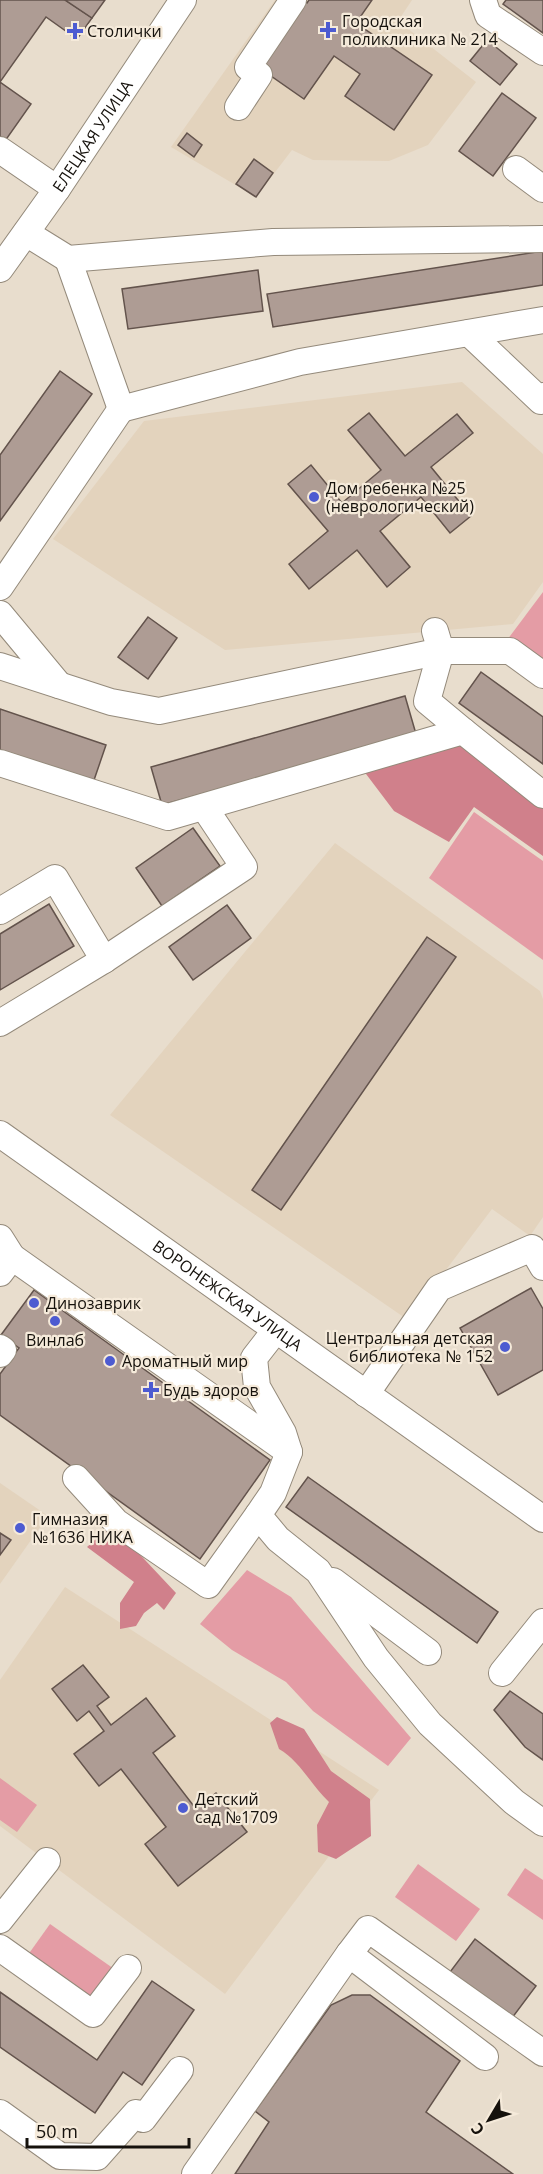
<svg xmlns="http://www.w3.org/2000/svg" width="543" height="2174" font-family="'Open Sans',sans-serif">
<rect width="100%" height="100%" fill="#e8ddcd"/>
<!-- built -->
<g fill="#e3d3bd">
<path d="M 275,0 L 412,0 L 398,21 L 476,82 L 428,145 L 389,161 L 313,160 L 292,150 L 256,197 L 171,147 Z"/>
<path d="M 462,382 L 543,454 L 543,582 L 513,624 L 225,650 L 53,539 L 144,421 Z"/>
<path d="M 335,843 L 540,991 L 543,999 L 543,1217 L 530,1236 L 492,1209 L 408,1320 L 110,1115 Z"/>
<path d="M 0,1483 L 48,1516 L 0,1584 Z"/>
<path d="M 65,1587 L 379,1790 L 225,1994 L 0,1826 L 0,1680 Z"/>
</g>
<!-- green -->
<g fill="#e49ca5">
<path d="M 543,592 L 543,666 L 507,640 Z"/>
<path d="M 474,812 L 543,861 L 543,960 L 429,878 Z"/>
<path d="M 247,1570 L 291,1597 L 411,1738 L 388,1766 L 313,1711 L 286,1682 L 232,1650 L 200,1624 Z"/>
<path d="M 0,1778 L 37,1805 L 17,1832 L 0,1820 Z"/>
<path d="M 418,1864 L 480,1909 L 456,1941 L 395,1897 Z"/>
<path d="M 525,1868 L 543,1880 L 543,1920 L 507,1895 Z"/>
<path d="M 50,1924 L 117,1971 L 92,2006 L 25,1959 Z"/>
</g>
<!-- forest -->
<g fill="#d0808b">
<path d="M 460,740 L 543,805 L 543,856 L 474,807 L 449,842 L 394,811 L 363,770 Z"/>
<path d="M 105,1531 L 130,1544 L 176,1593 L 164,1610 L 157,1603 L 144,1613 L 136,1626 L 120,1629 L 120,1603 L 134,1582 L 87,1547 Z"/>
<path d="M 277,1717 L 304,1729 L 331,1771 L 370,1799 L 371,1836 L 336,1859 L 318,1852 L 317,1825 L 329,1802 C 312,1786 299,1760 279,1749 L 270,1723 Z"/>
</g>
<!-- building -->
<g fill="#ae9c94" stroke="#63534c" stroke-width="1.5">
<path d="M 0,0 L 65,0 L 92,18 L 77,39 L 46,17 L 0,82 Z"/>
<path d="M 65,0 L 105,0 L 92,18 Z"/>
<path d="M 303,0 L 307,3 L 309,0 L 372,0 L 356,23 L 432,75 L 394,130 L 345,96 L 360,74 L 334,56 L 304,99 L 261,69 Z"/>
<path d="M 506,0 L 543,0 L 543,33 L 503,4 Z"/>
<path d="M 487,40 L 517,64 L 500,85 L 470,61 Z"/>
<path d="M 0,82 L 31,104 L 5,141 L 0,137 Z"/>
<path d="M 502,93 L 536,118 L 493,176 L 459,151 Z"/>
<path d="M 187,133 L 202,145 L 194,157 L 178,145 Z"/>
<path d="M 254,159 L 273,173 L 256,197 L 236,184 Z"/>
<path d="M 543,251 L 543,285 L 273,327 L 267,294 Z"/>
<path d="M 258,270 L 263,311 L 128,329 L 122,289 Z"/>
<path d="M 60,371 L 92,394 L 0,521 L 0,455 Z"/>
<path d="M 369,413 L 405,456 L 457,414 L 473,433 L 431,467 L 471,516 L 450,533 L 421,497 L 380,531 L 410,567 L 387,587 L 357,550 L 309,589 L 289,564 L 328,531 L 288,484 L 311,465 L 342,503 L 381,470 L 348,430 Z"/>
<path d="M 148,617 L 177,638 L 148,679 L 118,657 Z"/>
<path d="M 481,672 L 543,717 L 543,764 L 459,703 Z"/>
<path d="M 405,696 L 416,734 L 162,805 L 151,767 Z"/>
<path d="M 0,709 L 106,745 L 93,783 L 0,751 Z"/>
<path d="M 193,828 L 220,866 L 162,906 L 136,868 Z"/>
<path d="M 49,904 L 74,946 L 0,990 L 0,934 Z"/>
<path d="M 227,905 L 251,938 L 193,980 L 169,947 Z"/>
<path d="M 427,937 L 456,957 L 281,1210 L 252,1190 Z"/>
<path d="M 531,1288 L 543,1309 L 543,1370 L 498,1395 L 460,1328 Z"/>
<path d="M 34,1290 L 270,1460 L 200,1559 L 0,1415 L 0,1374 L 19,1348 L 1,1335 Z"/>
<path d="M 308,1477 L 498,1612 L 477,1643 L 286,1507 Z"/>
<path d="M 0,1533 L 11,1540 L 0,1555 Z"/>
<path d="M 83,1665 L 109,1697 L 97,1706 L 111,1725 L 146,1698 L 175,1736 L 153,1753 L 196,1809 L 216,1793 L 247,1832 L 178,1886 L 145,1844 L 166,1827 L 121,1769 L 99,1786 L 74,1754 L 104,1731 L 89,1711 L 77,1721 L 52,1689 Z"/>
<path d="M 510,1691 L 543,1714 L 543,1760 L 525,1747 L 494,1710 Z"/>
<path d="M 475,1939 L 536,1986 L 512,2018 L 450,1972 Z"/>
<path d="M 152,1981 L 194,2010 L 142,2085 L 123,2072 L 95,2113 L 0,2047 L 0,1992 L 97,2060 Z"/>
<path d="M 352,1995 L 370,1995 L 460,2061 L 426,2112 L 513,2174 L 235,2174 L 269,2122 L 255,2111 L 331,2005 Z"/>
</g>
<g fill="none" stroke-linecap="round" stroke-linejoin="round">
<defs>
<g id="minor">
<path d="M 483,0 L 488,15 L 543,52"/>
<path d="M 238,107 L 259,75 L 248,67 L 293,0"/>
<path d="M 0,150 L 57,189"/>
<path d="M 516,169 L 543,189"/>
<path d="M 26,233 L 68,259 L 273,242 L 543,239"/>
<path d="M 68,259 L 121,409 L 300,362 L 543,320"/>
<path id="s1" d="M 0,269 L 57,189 L 183,0"/>
<path d="M 469,333 L 541,401 L 543,396"/>
<path d="M 0,587 L 121,409"/>
<path d="M 0,614 L 59,685"/>
<path d="M 435,631 L 441,651 L 427,701 L 463,731"/>
<path d="M 0,666 L 111,702 L 159,711 L 441,651 L 510,651 L 543,675"/>
<path d="M 0,763 L 168,817 L 463,731 L 543,795"/>
<path d="M 0,911 L 55,878 L 104,960"/>
<path d="M 0,1023 L 104,960 L 244,867 L 204,807"/>
<path id="s2" d="M 0,1134 L 543,1519"/>
<path d="M 0,1238 L 12,1257 L 0,1273"/>
<path d="M 12,1257 L 289,1452"/>
<path d="M 275,1331 L 254,1358 L 257,1387 L 283,1433 L 289,1452 L 273,1493 L 258,1515 L 278,1539 L 318,1571 L 376,1658 L 430,1724 L 514,1802 L 543,1823"/>
<path d="M 0,1348 L 3,1350 L 0,1354"/>
<path d="M 366,1394 L 439,1288 L 532,1248 L 543,1267"/>
<path d="M 76,1478 L 116,1522 L 208,1585 L 258,1515"/>
<path d="M 333,1581 L 428,1652"/>
<path d="M 502,1673 L 543,1622"/>
<path d="M 0,1920 L 47,1861"/>
<path d="M 0,1948 L 93,2014 L 128,1968"/>
<path d="M 349,1954 L 368,1929 L 543,2053"/>
<path d="M 0,2113 L 60,2156 L 97,2157 L 136,2113 L 143,2119 L 180,2070"/>
<path d="M 195,2174 L 349,1954 L 485,2057"/>
</g>
</defs>
<!-- minor casing -->
<use href="#minor" stroke="#948a7b" stroke-width="28"/>
<!-- minor -->
<use href="#minor" stroke="#fff" stroke-width="26"/>
</g>
<!-- markers -->
<g fill="#4d5bd1" stroke="#f5eada" stroke-width="2">
<path d="M325 21h6v6h6v6h-6v6h-6v-6h-6v-6h6z"/>
<path d="M72 22h6v6h6v6h-6v6h-6v-6h-6v-6h6z"/>
<circle cx="314" cy="497" r="6"/>
<circle cx="34" cy="1303" r="6"/>
<circle cx="55" cy="1321" r="6"/>
<circle cx="505" cy="1347" r="6"/>
<circle cx="110" cy="1361" r="6"/>
<path d="M148 1381h6v6h6v6h-6v6h-6v-6h-6v-6h6z"/>
<circle cx="20" cy="1528" r="6"/>
<circle cx="183" cy="1808" r="6"/>
</g>
<g text-anchor="middle" dominant-baseline="central" stroke-width="4.5" stroke-linejoin="round" paint-order="stroke">
<!-- poi labels -->
<g font-size="16" fill="#15110c" stroke="#f5eada" text-anchor="start">
<text x="342" y="21">Городская<tspan x="342" dy="18">поликлиника № 214</tspan></text>
<text x="87" y="31">Столички</text>
<text x="326" y="488">Дом ребенка №25<tspan x="326" dy="18">(неврологический)</tspan></text>
<text x="46" y="1303">Динозаврик</text>
<text x="493" y="1338" text-anchor="end">Центральная детская<tspan x="493" dy="18">библиотека № 152</tspan></text>
<text x="55" y="1340" text-anchor="middle">Винлаб</text>
<text x="122" y="1361">Ароматный мир</text>
<text x="163" y="1390">Будь здоров</text>
<text x="32" y="1519">Гимназия<tspan x="32" dy="18">№1636 НИКА</tspan></text>
<text x="195" y="1799">Детский<tspan x="195" dy="18">сад №1709</tspan></text>
</g>
<!-- street labels -->
<g font-size="16" fill="#15110c" stroke="#f5eada">
<text stroke="none"><textPath href="#s1" startOffset="162">ЕЛЕЦКАЯ УЛИЦА</textPath></text>
<text stroke="none"><textPath href="#s2" startOffset="279">ВОРОНЕЖСКАЯ УЛИЦА</textPath></text>
</g>
</g>
<!-- north arrow -->
<g transform="translate(489 2120) rotate(231)" stroke="#f5eada" stroke-width="4.5" paint-order="stroke">
<path d="M0-4.5L10 22L0 15L-10 22Z" fill="#15110c"/>
<text y="-9" font-size="16" font-weight="bold" text-anchor="middle" fill="#15110c">С</text>
</g>
<!-- scale -->
<path d="M27 2138v9h162v-9" fill="none" stroke="#15110c" stroke-width="3"/>
<text x="36" y="2138" font-size="18" fill="#15110c" stroke="#f5eada" stroke-width="4.5" paint-order="stroke">50 m</text>
</svg>
